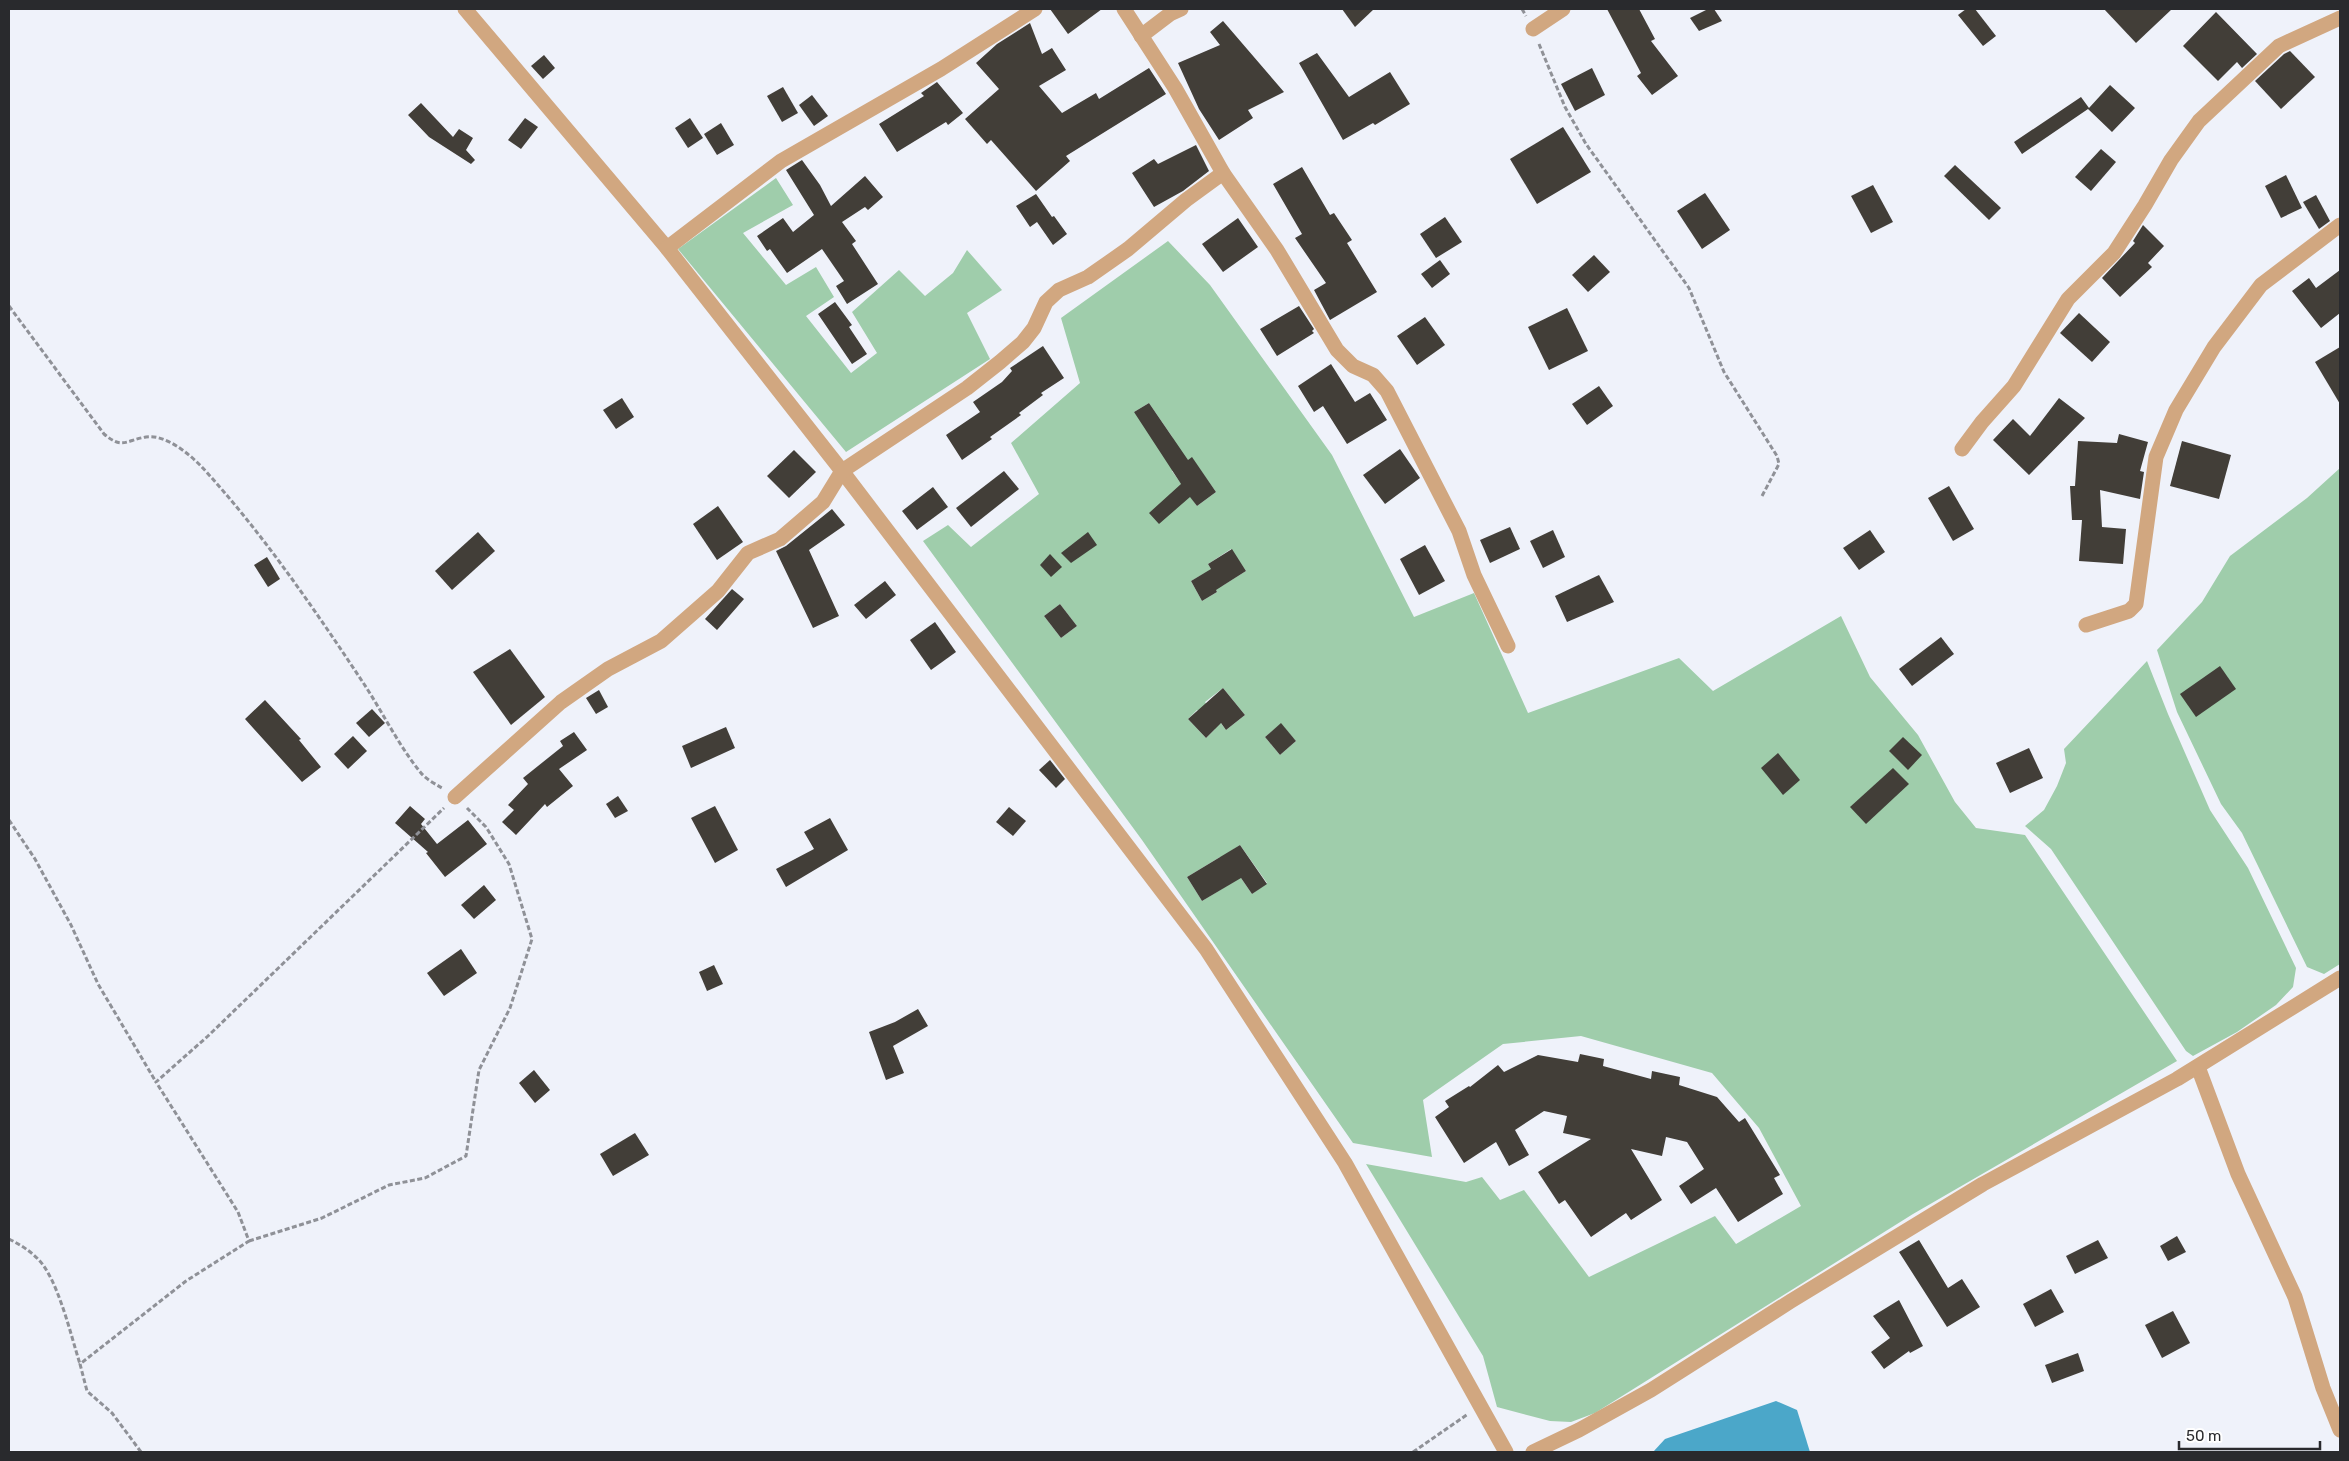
<svg xmlns="http://www.w3.org/2000/svg" width="2349" height="1461" font-family="Rubik,sans-serif">
<rect width="100%" height="100%" fill="#eff2fa"/>
<!-- green -->
<g fill="#9fcdab" fill-rule="evenodd">
<path d="M 776,178 L 793,205 L 743,233 L 786,285 L 816,267 L 834,297 L 806,316 L 851,373 L 877,353 L 852,312 L 899,270 L 925,296 L 953,273 L 967,250 L 1002,290 L 967,313 L 990,359 L 846,452 L 678,249 Z"/>
<path d="M 1168,241 L 1210,285 L 1332,455 L 1414,617 L 1474,593 L 1528,713 L 1679,658 L 1713,691 L 1841,616 L 1870,677 L 1918,735 L 1955,802 L 1976,828 L 2025,835 L 2177,1061 L 1913,1214 L 1595,1413 L 1571,1422 L 1550,1421 L 1497,1407 L 1483,1356 L 1366,1164 L 1466,1182 L 1482,1177 L 1500,1200 L 1524,1190 L 1589,1277 L 1715,1216 L 1736,1244 L 1801,1206 L 1759,1128 L 1712,1073 L 1581,1036 L 1503,1044 L 1423,1100 L 1432,1157 L 1353,1143 L 1142,840 L 923,541 L 948,525 L 971,547 L 1039,494 L 1011,443 L 1080,383 L 1061,318 ZM 1149,403 L 1173,438 L 1134,412 ZM 1192,458 L 1216,492 L 1197,506 L 1172,471 ZM 1231,549 L 1246,571 L 1222,586 L 1208,564 ZM 1205,573 L 1217,592 L 1202,601 L 1191,581 ZM 1060,604 L 1077,626 L 1061,638 L 1044,616 ZM 1223,688 L 1245,715 L 1226,730 L 1205,702 ZM 1197,710 L 1215,729 L 1206,738 L 1188,719 ZM 1281,724 L 1296,741 L 1280,755 L 1265,737 ZM 1240,845 L 1267,883 L 1252,894 L 1225,855 ZM 1220,857 L 1235,881 L 1202,901 L 1187,877 Z"/>
<path d="M 2340,468 L 2340,964 L 2324,974 L 2307,967 L 2242,833 L 2221,804 L 2177,712 L 2157,650 L 2202,602 L 2230,556 L 2307,498 Z"/>
<path d="M 2147,661 L 2168,714 L 2210,810 L 2248,868 L 2296,968 L 2293,987 L 2276,1005 L 2237,1032 L 2193,1056 L 2186,1051 L 2051,849 L 2025,826 L 2044,810 L 2057,786 L 2066,763 L 2064,749 Z"/>
</g>
<!-- water -->
<path fill="#4ba7c9" d="M 1776,1401 L 1797,1410 L 1810,1452 L 1653,1452 L 1665,1439 Z"/>
<!-- building -->
<g fill="#423e38">
<path d="M 1050,9 L 1102,9 L 1068,34 Z"/>
<path d="M 1342,9 L 1374,9 L 1355,27 Z"/>
<path d="M 1607,9 L 1639,9 L 1655,39 L 1651,41 L 1678,76 L 1652,95 L 1637,76 L 1641,73 Z"/>
<path d="M 1708,9 L 1714,9 L 1722,21 L 1699,31 L 1690,18 Z"/>
<path d="M 1966,9 L 1975,9 L 1996,36 L 1983,46 L 1958,15 Z"/>
<path d="M 2104,9 L 2172,9 L 2136,43 Z"/>
<path d="M 2216,12 L 2257,54 L 2242,68 L 2237,62 L 2218,81 L 2183,46 Z"/>
<path d="M 1223,21 L 1284,92 L 1248,110 L 1253,118 L 1219,140 L 1199,109 L 1178,63 L 1220,45 L 1210,32 Z"/>
<path d="M 1030,23 L 1042,54 L 1052,48 L 1066,70 L 1039,86 L 1062,113 L 1096,93 L 1099,99 L 1149,68 L 1166,94 L 1066,156 L 1070,161 L 1036,191 L 991,140 L 987,144 L 965,119 L 999,89 L 976,63 L 997,44 Z"/>
<path d="M 2290,51 L 2315,77 L 2281,109 L 2255,81 L 2284,54 Z"/>
<path d="M 1317,53 L 1349,97 L 1390,72 L 1410,104 L 1375,125 L 1373,123 L 1343,140 L 1299,63 Z"/>
<path d="M 544,55 L 555,68 L 543,79 L 531,66 Z"/>
<path d="M 1592,68 L 1605,95 L 1575,111 L 1561,84 Z"/>
<path d="M 937,82 L 963,113 L 948,125 L 946,122 L 897,152 L 879,124 L 924,96 L 921,93 Z"/>
<path d="M 2110,85 L 2135,108 L 2112,132 L 2088,109 L 2022,154 L 2014,142 L 2081,97 L 2089,108 Z"/>
<path d="M 783,87 L 798,113 L 782,122 L 767,96 Z"/>
<path d="M 812,95 L 828,116 L 814,126 L 799,105 Z"/>
<path d="M 421,103 L 453,137 L 459,129 L 473,138 L 466,150 L 475,160 L 471,164 L 429,137 L 408,115 Z"/>
<path d="M 525,118 L 538,127 L 521,149 L 508,140 Z"/>
<path d="M 690,118 L 703,138 L 688,148 L 675,128 Z"/>
<path d="M 721,123 L 734,145 L 717,155 L 704,134 Z"/>
<path d="M 1563,127 L 1591,172 L 1537,204 L 1510,159 Z"/>
<path d="M 1196,145 L 1209,171 L 1183,191 L 1154,207 L 1132,173 L 1154,159 L 1158,164 Z"/>
<path d="M 2101,149 L 2116,162 L 2091,191 L 2075,177 Z"/>
<path d="M 802,160 L 820,185 L 831,206 L 865,176 L 883,197 L 868,210 L 865,207 L 842,222 L 856,241 L 852,244 L 878,284 L 847,304 L 836,286 L 844,281 L 822,249 L 787,273 L 770,249 L 767,251 L 757,236 L 783,218 L 793,232 L 814,215 L 786,170 Z"/>
<path d="M 1955,165 L 2001,208 L 1989,220 L 1944,176 Z"/>
<path d="M 1302,167 L 1330,215 L 1334,213 L 1352,240 L 1347,243 L 1377,292 L 1330,320 L 1314,290 L 1326,283 L 1295,238 L 1302,234 L 1273,184 Z"/>
<path d="M 2286,175 L 2302,208 L 2281,218 L 2265,186 Z"/>
<path d="M 1873,185 L 1893,222 L 1871,233 L 1851,196 Z"/>
<path d="M 1705,193 L 1730,230 L 1702,249 L 1677,211 Z"/>
<path d="M 1036,194 L 1052,217 L 1054,216 L 1067,234 L 1053,245 L 1037,222 L 1030,227 L 1016,206 Z"/>
<path d="M 2316,195 L 2330,221 L 2319,229 L 2303,202 Z"/>
<path d="M 1445,217 L 1462,242 L 1436,258 L 1420,234 Z"/>
<path d="M 1238,218 L 1258,247 L 1223,272 L 1202,244 Z"/>
<path d="M 2143,225 L 2164,246 L 2148,263 L 2152,267 L 2120,297 L 2102,278 L 2135,243 L 2133,241 Z"/>
<path d="M 1594,255 L 1610,272 L 1588,292 L 1572,275 Z"/>
<path d="M 1440,260 L 1450,274 L 1432,288 L 1421,274 Z"/>
<path d="M 2340,270 L 2340,313 L 2321,328 L 2292,291 L 2309,278 L 2316,288 Z"/>
<path d="M 835,302 L 852,325 L 849,327 L 867,354 L 852,364 L 818,314 Z"/>
<path d="M 1299,306 L 1314,329 L 1312,331 L 1314,333 L 1277,356 L 1260,329 Z"/>
<path d="M 1567,308 L 1588,351 L 1549,370 L 1528,327 Z"/>
<path d="M 2079,313 L 2110,342 L 2092,362 L 2060,333 Z"/>
<path d="M 1425,317 L 1445,345 L 1417,365 L 1397,336 Z"/>
<path d="M 1043,346 L 1064,378 L 1041,393 L 1043,395 L 1019,413 L 1021,415 L 990,437 L 992,439 L 962,460 L 946,435 L 980,412 L 973,402 L 1002,382 L 1012,371 L 1010,368 Z"/>
<path d="M 2340,347 L 2340,404 L 2315,362 Z"/>
<path d="M 1331,364 L 1355,402 L 1370,393 L 1387,420 L 1347,444 L 1323,406 L 1314,412 L 1298,386 Z"/>
<path d="M 1599,386 L 1613,406 L 1587,425 L 1572,404 Z"/>
<path d="M 622,398 L 634,417 L 616,429 L 603,410 Z"/>
<path d="M 2059,398 L 2085,418 L 2029,475 L 1993,440 L 2013,419 L 2030,436 Z"/>
<path d="M 1149,403 L 1188,460 L 1192,457 L 1216,492 L 1197,506 L 1190,497 L 1159,524 L 1149,513 L 1181,484 L 1134,412 Z"/>
<path d="M 2119,434 L 2148,442 L 2140,471 L 2144,472 L 2140,499 L 2100,490 L 2102,527 L 2126,529 L 2123,564 L 2079,561 L 2082,520 L 2072,520 L 2070,486 L 2075,486 L 2078,441 L 2117,443 Z"/>
<path d="M 2182,441 L 2231,455 L 2219,499 L 2170,486 Z"/>
<path d="M 1400,449 L 1420,478 L 1385,504 L 1363,475 Z"/>
<path d="M 794,450 L 816,472 L 789,498 L 767,476 Z"/>
<path d="M 1004,471 L 1019,489 L 971,527 L 956,508 Z"/>
<path d="M 1949,486 L 1974,529 L 1953,541 L 1928,498 Z"/>
<path d="M 933,487 L 948,507 L 917,530 L 902,511 Z"/>
<path d="M 718,506 L 743,542 L 717,560 L 693,524 Z"/>
<path d="M 832,509 L 845,525 L 809,550 L 839,616 L 813,628 L 776,551 L 786,546 Z"/>
<path d="M 1510,527 L 1520,549 L 1490,563 L 1480,540 Z"/>
<path d="M 1553,530 L 1565,557 L 1543,568 L 1530,541 Z"/>
<path d="M 1870,530 L 1885,552 L 1859,570 L 1843,548 Z"/>
<path d="M 478,532 L 495,551 L 452,590 L 435,571 Z"/>
<path d="M 1088,532 L 1097,545 L 1071,563 L 1061,553 Z"/>
<path d="M 1425,545 L 1445,581 L 1419,595 L 1400,559 Z"/>
<path d="M 1232,549 L 1246,571 L 1216,590 L 1217,592 L 1202,601 L 1191,581 L 1211,569 L 1208,564 Z"/>
<path d="M 1050,554 L 1062,567 L 1051,577 L 1040,565 Z"/>
<path d="M 267,557 L 280,579 L 268,587 L 254,565 Z"/>
<path d="M 1599,575 L 1614,602 L 1567,622 L 1555,596 Z"/>
<path d="M 885,581 L 896,595 L 866,619 L 854,605 Z"/>
<path d="M 732,589 L 744,599 L 717,630 L 705,619 Z"/>
<path d="M 1060,604 L 1077,626 L 1061,638 L 1044,616 Z"/>
<path d="M 935,622 L 956,652 L 931,670 L 910,640 Z"/>
<path d="M 1941,637 L 1954,654 L 1912,686 L 1899,669 Z"/>
<path d="M 510,649 L 545,697 L 511,725 L 473,672 Z"/>
<path d="M 2220,666 L 2236,689 L 2196,717 L 2180,694 Z"/>
<path d="M 1223,688 L 1245,715 L 1226,730 L 1221,723 L 1206,738 L 1188,719 Z"/>
<path d="M 599,690 L 608,707 L 596,714 L 586,698 Z"/>
<path d="M 265,700 L 301,739 L 299,740 L 321,767 L 302,782 L 245,719 Z"/>
<path d="M 372,709 L 385,723 L 369,737 L 356,723 Z"/>
<path d="M 1281,723 L 1296,741 L 1280,755 L 1265,737 Z"/>
<path d="M 726,727 L 735,748 L 691,768 L 682,746 Z"/>
<path d="M 574,732 L 587,750 L 559,769 L 573,786 L 547,807 L 545,804 L 516,835 L 502,822 L 514,810 L 508,805 L 528,784 L 523,778 L 563,746 L 560,741 Z"/>
<path d="M 353,736 L 367,751 L 348,769 L 334,754 Z"/>
<path d="M 1903,737 L 1922,755 L 1908,770 L 1889,751 Z"/>
<path d="M 2029,748 L 2043,778 L 2010,793 L 1996,763 Z"/>
<path d="M 1778,753 L 1800,780 L 1783,795 L 1761,768 Z"/>
<path d="M 1050,760 L 1065,779 L 1056,788 L 1039,770 Z"/>
<path d="M 1893,768 L 1909,784 L 1866,824 L 1850,807 Z"/>
<path d="M 618,796 L 628,811 L 615,818 L 606,804 Z"/>
<path d="M 410,806 L 425,819 L 421,824 L 437,844 L 468,820 L 487,844 L 445,877 L 426,853 L 428,852 L 395,823 Z"/>
<path d="M 715,806 L 738,850 L 715,863 L 691,818 Z"/>
<path d="M 1009,807 L 1026,821 L 1013,836 L 996,822 Z"/>
<path d="M 830,818 L 848,850 L 786,887 L 776,869 L 814,849 L 804,832 Z"/>
<path d="M 1240,845 L 1267,884 L 1252,894 L 1241,878 L 1202,901 L 1187,877 Z"/>
<path d="M 484,885 L 496,900 L 474,919 L 461,905 Z"/>
<path d="M 461,949 L 477,973 L 444,996 L 427,973 Z"/>
<path d="M 714,965 L 723,984 L 707,991 L 699,972 Z"/>
<path d="M 918,1009 L 928,1026 L 893,1046 L 904,1073 L 886,1080 L 869,1032 L 895,1022 Z"/>
<path d="M 1580,1054 L 1604,1059 L 1603,1066 L 1651,1079 L 1652,1071 L 1680,1077 L 1679,1085 L 1717,1097 L 1739,1122 L 1745,1118 L 1780,1175 L 1774,1178 L 1783,1194 L 1738,1222 L 1716,1188 L 1691,1204 L 1679,1186 L 1704,1169 L 1687,1142 L 1666,1137 L 1662,1156 L 1631,1149 L 1662,1200 L 1631,1220 L 1626,1213 L 1591,1237 L 1565,1200 L 1559,1204 L 1538,1172 L 1591,1139 L 1563,1133 L 1567,1116 L 1544,1111 L 1515,1130 L 1529,1155 L 1509,1166 L 1496,1142 L 1464,1163 L 1435,1117 L 1449,1107 L 1445,1101 L 1469,1086 L 1470,1087 L 1498,1065 L 1504,1072 L 1538,1055 L 1578,1062 Z"/>
<path d="M 534,1070 L 550,1090 L 535,1103 L 519,1083 Z"/>
<path d="M 635,1133 L 649,1155 L 613,1176 L 600,1154 Z"/>
<path d="M 2177,1236 L 2186,1252 L 2168,1261 L 2160,1246 Z"/>
<path d="M 1919,1240 L 1948,1288 L 1962,1279 L 1980,1307 L 1947,1327 L 1899,1252 Z"/>
<path d="M 2098,1240 L 2108,1258 L 2075,1274 L 2066,1256 Z"/>
<path d="M 2051,1289 L 2064,1312 L 2035,1327 L 2023,1304 Z"/>
<path d="M 1899,1300 L 1923,1346 L 1910,1353 L 1909,1351 L 1884,1369 L 1871,1352 L 1890,1338 L 1873,1316 Z"/>
<path d="M 2173,1311 L 2190,1343 L 2162,1358 L 2145,1325 Z"/>
<path d="M 2078,1353 L 2084,1371 L 2052,1383 L 2045,1365 Z"/>
</g>
<g fill="none" stroke-linecap="round" stroke-linejoin="round">
<!-- path -->
<g stroke="#8f9197" stroke-width="3" stroke-dasharray="5 2.5" stroke-linecap="butt">
<path d="M 1522,9 L 1526,16"/>
<path d="M 1539,44 L 1565,107 L 1586,144 L 1689,288 L 1724,372 L 1777,456 L 1779,464 L 1762,496"/>
<path d="M 9,306 L 104,434 C 123,450 126,440 146,437 C 165,434 188,453 201,466 C 261,531 315,610 364,684 C 383,713 399,746 421,773 C 426,779 435,784 442,788"/>
<path d="M 9,820 L 35,859 L 71,925 L 98,984 L 156,1082"/>
<path d="M 9,1239 C 19,1244 29,1250 38,1259 C 58,1279 71,1336 80,1364"/>
<path d="M 249,1241 L 322,1218 L 389,1185 L 425,1178 L 466,1156 L 479,1070 L 510,1008 L 532,939 L 509,864 L 486,827 L 467,808"/>
<path d="M 141,1452 L 112,1413 L 87,1391 L 80,1364 L 186,1281 L 249,1241 L 238,1212 L 156,1082 L 208,1036 L 444,808"/>
<path d="M 1413,1452 L 1468,1414"/>
</g>
<!-- minor -->
<g stroke="#d1a780" stroke-width="15">
<path d="M 465,9 L 667,248 L 842,471 L 1206,949 L 1345,1163 L 1506,1452"/>
<path d="M 1124,9 L 1175,88 L 1223,173 L 1277,250 L 1337,350 L 1353,366 L 1373,375 L 1387,391 L 1459,531 L 1474,575 L 1508,646"/>
<path d="M 1533,29 L 1563,9"/>
<path d="M 1141,36 L 1170,14 L 1181,9"/>
<path d="M 667,248 L 781,161 L 941,69 L 1035,9"/>
<path d="M 1962,449 L 1982,422 L 2014,386 L 2068,299 L 2114,253 L 2145,205 L 2171,160 L 2199,121 L 2279,46 L 2340,18"/>
<path d="M 2086,625 L 2129,611 L 2136,604 L 2156,457 L 2176,410 L 2214,347 L 2261,285 L 2340,225"/>
<path d="M 455,797 L 561,702 L 608,669 L 661,641 L 718,591 L 748,553 L 780,539 L 823,502 L 842,471 L 967,388 L 1000,362 L 1023,342 L 1034,328 L 1046,302 L 1059,290 L 1088,277 L 1128,249 L 1186,200 L 1223,173"/>
<path d="M 2198,1067 L 2238,1174 L 2295,1297 L 2323,1388 L 2340,1430"/>
<path d="M 1533,1452 L 1579,1430 L 1651,1390 L 1791,1301 L 1983,1184 L 2177,1079 L 2340,978"/>
</g>
</g>
<!-- border -->
<rect width="2349" height="1461" fill="none" stroke="#292a2d" stroke-width="20"/>
<!-- scale -->
<path d="M2179 1441v8h141v-8" fill="none" stroke="#292a2d" stroke-width="2.5"/>
<text x="2186" y="1441" font-size="15" fill="#292a2d" stroke="#ffffff" stroke-width="4" paint-order="stroke">50 m</text>
</svg>
